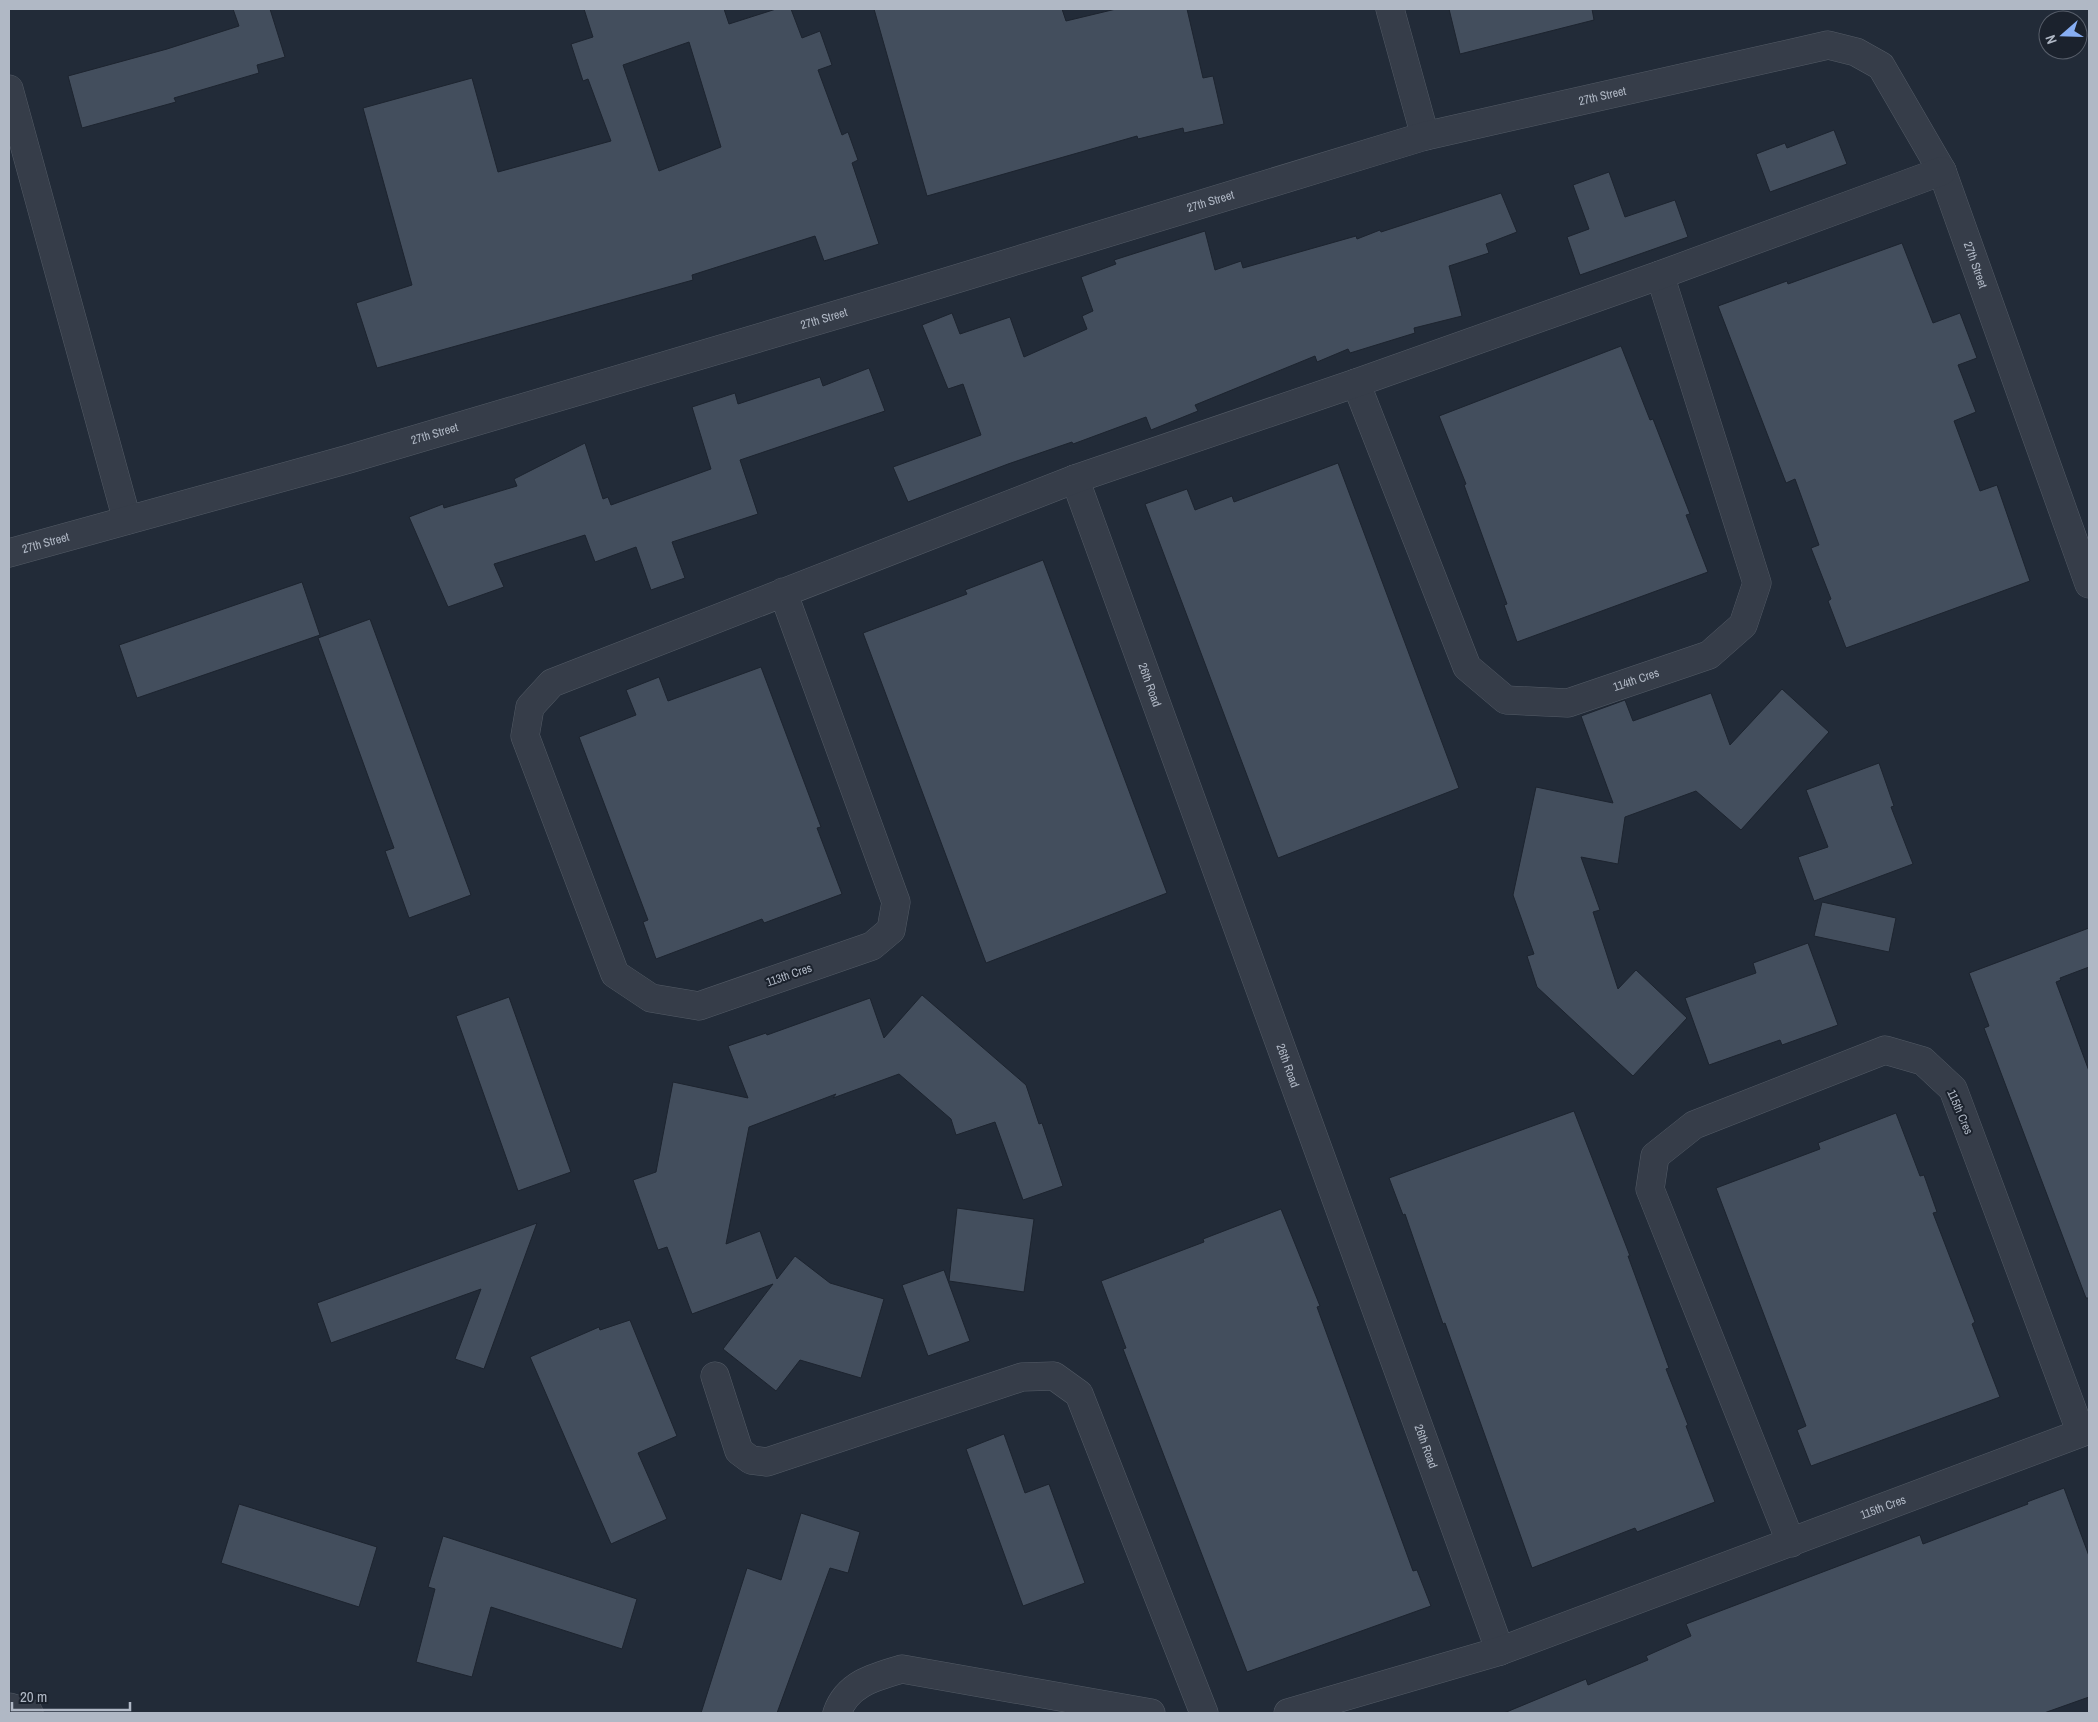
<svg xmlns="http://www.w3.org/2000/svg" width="2098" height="1722" font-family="'Archivo Narrow',sans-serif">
<rect width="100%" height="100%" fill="#222b38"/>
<!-- building -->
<g fill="#434e5d" stroke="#1d242f" fill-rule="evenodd">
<path d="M 233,9 L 270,9 L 285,57 L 257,65 L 259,73 L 174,98 L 176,102 L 82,128 L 68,76 L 167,49 L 239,26 Z"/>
<path d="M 584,9 L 724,9 L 729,24 L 776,9 L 791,9 L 802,38 L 820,31 L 832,65 L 818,70 L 842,135 L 848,132 L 858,160 L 852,163 L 879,244 L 824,261 L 815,236 L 692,275 L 693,280 L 377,368 L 356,303 L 412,285 L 363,108 L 472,78 L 498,172 L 611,141 L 588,79 L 583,81 L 571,44 L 593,37 ZM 689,42 L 721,147 L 659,171 L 623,65 Z"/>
<path d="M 874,9 L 1062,9 L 1066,21 L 1116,9 L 1187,9 L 1203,78 L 1213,76 L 1224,124 L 1184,133 L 1183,128 L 1138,139 L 1137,136 L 927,196 Z"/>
<path d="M 1449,9 L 1592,9 L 1594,20 L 1460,54 Z"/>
<path d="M 1834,130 L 1847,164 L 1770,192 L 1756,154 L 1785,143 L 1787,148 Z"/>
<path d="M 1609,172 L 1625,217 L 1675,200 L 1688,237 L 1580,275 L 1567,237 L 1589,229 L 1573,185 Z"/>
<path d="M 1501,193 L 1517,232 L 1486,244 L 1489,253 L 1449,266 L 1462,316 L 1414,328 L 1415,333 L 1350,353 L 1348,349 L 1317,362 L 1315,356 L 1195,405 L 1198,411 L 1151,430 L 1146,417 L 1073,444 L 1072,442 L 1008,464 L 908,502 L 893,467 L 981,435 L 963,384 L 948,389 L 922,325 L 952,313 L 960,334 L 1010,317 L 1024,357 L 1087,329 L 1082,316 L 1093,311 L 1081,277 L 1116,264 L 1114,260 L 1205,231 L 1215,270 L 1241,261 L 1243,268 L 1356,236 L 1357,239 L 1380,230 L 1381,232 Z"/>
<path d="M 1902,243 L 1933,323 L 1960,313 L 1977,358 L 1958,365 L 1976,412 L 1954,421 L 1980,491 L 1997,485 L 2030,581 L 1846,648 L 1828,601 L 1831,599 L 1811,548 L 1819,545 L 1795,479 L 1786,483 L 1718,306 L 1787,281 L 1788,284 Z"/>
<path d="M 1621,346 L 1650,420 L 1653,419 L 1690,514 L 1686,515 L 1708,572 L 1517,642 L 1504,605 L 1507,604 L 1464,485 L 1466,484 L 1439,416 Z"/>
<path d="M 869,368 L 885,411 L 740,460 L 758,514 L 672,542 L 685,578 L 651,590 L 636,547 L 595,562 L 585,535 L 494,564 L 504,587 L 448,607 L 409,517 L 443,504 L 444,508 L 517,486 L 514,479 L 585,443 L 603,499 L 608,497 L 611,505 L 711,469 L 692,407 L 735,393 L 738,404 L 820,377 L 823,386 Z"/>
<path d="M 1338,463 L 1459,788 L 1278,858 L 1145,504 L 1187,489 L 1195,510 L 1232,496 L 1234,502 Z"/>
<path d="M 1043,560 L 1167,893 L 986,963 L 863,633 L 967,594 L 965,590 Z"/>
<path d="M 302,582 L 320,635 L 137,698 L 119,645 Z"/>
<path d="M 370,619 L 471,895 L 409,918 L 385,851 L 394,848 L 318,638 Z"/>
<path d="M 761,667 L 821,827 L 817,828 L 842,894 L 764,923 L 762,919 L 656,959 L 643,922 L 648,920 L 579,737 L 636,715 L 626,690 L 659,677 L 668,701 Z"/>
<path d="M 1782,689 L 1829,732 L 1741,830 L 1696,791 L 1625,817 L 1618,864 L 1581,857 L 1600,910 L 1593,912 L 1618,989 L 1636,970 L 1687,1018 L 1633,1076 L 1537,987 L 1527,956 L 1534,954 L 1513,895 L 1536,787 L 1613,803 L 1581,716 L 1625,700 L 1633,721 L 1711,693 L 1730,745 Z"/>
<path d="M 1879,763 L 1894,806 L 1891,807 L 1913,864 L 1814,901 L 1798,857 L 1828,847 L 1806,790 Z"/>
<path d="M 1822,902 L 1896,918 L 1889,952 L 1814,936 Z"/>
<path d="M 2089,928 L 2089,967 L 2060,978 L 2061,980 L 2056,982 L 2089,1071 L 2089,1298 L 2086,1298 L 1984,1028 L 1989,1026 L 1969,973 Z"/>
<path d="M 1808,943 L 1838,1025 L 1782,1045 L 1780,1040 L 1709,1065 L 1685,998 L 1756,973 L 1753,963 Z"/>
<path d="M 922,995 L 1026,1085 L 1039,1124 L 1042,1123 L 1063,1186 L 1023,1200 L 995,1122 L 956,1135 L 951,1119 L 899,1074 L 833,1098 L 836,1094 L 749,1127 L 726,1244 L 760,1231 L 777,1279 L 795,1256 L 830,1283 L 884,1299 L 861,1378 L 800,1360 L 776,1391 L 723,1349 L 773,1284 L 692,1314 L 667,1247 L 658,1250 L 633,1180 L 656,1172 L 673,1082 L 748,1098 L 728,1046 L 766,1033 L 767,1035 L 870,998 L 884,1038 Z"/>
<path d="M 509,997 L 571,1172 L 518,1191 L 456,1016 Z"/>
<path d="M 1574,1111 L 1630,1256 L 1628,1256 L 1669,1368 L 1666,1369 L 1688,1425 L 1686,1426 L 1715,1502 L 1637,1532 L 1635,1528 L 1532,1568 L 1445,1323 L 1443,1324 L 1405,1214 L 1403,1215 L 1389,1178 Z"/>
<path d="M 1896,1113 L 1920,1176 L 1924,1175 L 1937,1212 L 1933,1213 L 1975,1322 L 1972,1324 L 2000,1397 L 1811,1466 L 1797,1430 L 1806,1426 L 1716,1188 L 1820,1149 L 1818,1143 Z"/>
<path d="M 957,1208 L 1034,1219 L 1024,1292 L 949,1281 Z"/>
<path d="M 1281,1209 L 1320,1306 L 1317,1307 L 1413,1571 L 1417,1570 L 1431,1606 L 1247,1672 L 1123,1349 L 1126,1348 L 1101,1281 L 1204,1242 L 1203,1239 Z"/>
<path d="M 537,1223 L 484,1369 L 455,1359 L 481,1289 L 331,1343 L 317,1303 Z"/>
<path d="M 944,1270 L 970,1341 L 928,1356 L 902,1285 Z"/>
<path d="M 630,1320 L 677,1436 L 638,1453 L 667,1519 L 611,1544 L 530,1357 L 599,1327 L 600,1330 Z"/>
<path d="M 1004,1434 L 1025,1493 L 1049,1484 L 1085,1583 L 1023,1606 L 966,1449 Z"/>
<path d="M 2064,1488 L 2089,1556 L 2089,1697 L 2044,1713 L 1504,1713 L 1586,1679 L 1588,1685 L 1648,1660 L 1646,1656 L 1691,1636 L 1686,1624 L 1920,1535 L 1923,1544 L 2028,1504 L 2027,1502 Z"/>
<path d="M 239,1504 L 377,1547 L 359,1607 L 221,1563 Z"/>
<path d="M 801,1513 L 860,1532 L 848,1573 L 830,1568 L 777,1713 L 701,1713 L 747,1568 L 781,1580 Z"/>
<path d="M 443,1536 L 637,1599 L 622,1649 L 491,1607 L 472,1677 L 416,1662 L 435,1589 L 428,1587 Z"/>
</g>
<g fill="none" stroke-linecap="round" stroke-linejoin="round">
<defs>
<g id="minor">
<path d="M 1390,9 L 1425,136"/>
<path d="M 9,89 L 127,520"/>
<path id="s1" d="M 1356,383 L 1467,667 L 1506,700 L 1568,703 L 1709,655 L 1743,625 L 1757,583 L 1660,275"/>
<path id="s2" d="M 1075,479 L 1500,1651"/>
<path id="s3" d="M 9,553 L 349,459 L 897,297 L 1425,136 L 1828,45 L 1856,52 L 1881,66 L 1942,171 L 2089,584"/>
<path d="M 783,592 L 896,902 L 891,930 L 872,946 L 699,1006 L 651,998 L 615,974 L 525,736 L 530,707 L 552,683 L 1075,479 L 1356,383 L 1660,275 L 1942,171"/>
<path d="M 715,1376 L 739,1451 L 751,1460 L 767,1462 L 1022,1377 L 1054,1376 L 1079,1394 L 1204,1713"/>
<path d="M 9,1707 L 29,1713"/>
<path d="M 837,1713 C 847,1684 874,1677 902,1669 L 1151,1713"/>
<path id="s4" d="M 1288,1713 L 1500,1651 L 2081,1433 L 1953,1089 L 1923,1061 L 1885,1050 L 1694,1125 L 1655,1156 L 1650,1189 L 1791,1543"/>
</g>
</defs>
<!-- minor casing -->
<use href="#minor" stroke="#535b66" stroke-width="29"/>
<!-- minor -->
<use href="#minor" stroke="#363d49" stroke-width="28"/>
</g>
<g text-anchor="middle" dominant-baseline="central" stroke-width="4" stroke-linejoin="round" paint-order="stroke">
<!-- street labels -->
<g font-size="12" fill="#b0b8c5" stroke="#1b222d">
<text stroke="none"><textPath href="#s3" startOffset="1658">27th Street</textPath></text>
<text stroke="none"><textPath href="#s3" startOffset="1252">27th Street</textPath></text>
<text stroke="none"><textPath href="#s3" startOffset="2168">27th Street</textPath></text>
<text stroke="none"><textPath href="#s3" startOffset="848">27th Street</textPath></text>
<text stroke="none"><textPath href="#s3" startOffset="442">27th Street</textPath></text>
<text stroke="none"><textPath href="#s3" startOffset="38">27th Street</textPath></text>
<text stroke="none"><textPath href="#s1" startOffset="490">114th Cres</textPath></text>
<text stroke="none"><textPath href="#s2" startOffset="219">26th Road</textPath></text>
<text transform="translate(789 975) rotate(-19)">113th Cres</text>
<text stroke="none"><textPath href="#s2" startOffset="624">26th Road</textPath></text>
<text transform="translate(1960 1112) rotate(67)">115th Cres</text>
<text stroke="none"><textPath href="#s2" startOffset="1029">26th Road</textPath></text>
<text stroke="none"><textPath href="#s4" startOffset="630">115th Cres</textPath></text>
</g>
</g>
<!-- border -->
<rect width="2098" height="1722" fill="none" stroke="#b0b8c5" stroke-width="20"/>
<!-- north arrow -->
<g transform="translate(2063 35) rotate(250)"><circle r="24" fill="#1b222d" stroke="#575e6a"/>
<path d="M0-4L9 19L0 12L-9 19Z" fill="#87aef3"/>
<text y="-8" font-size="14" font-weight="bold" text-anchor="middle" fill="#b0b8c5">N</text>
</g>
<!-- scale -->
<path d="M12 1702v8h118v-8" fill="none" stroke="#b0b8c5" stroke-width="2.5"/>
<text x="20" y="1702" font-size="15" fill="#b0b8c5" stroke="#1b222d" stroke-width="4" paint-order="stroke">20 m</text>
</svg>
